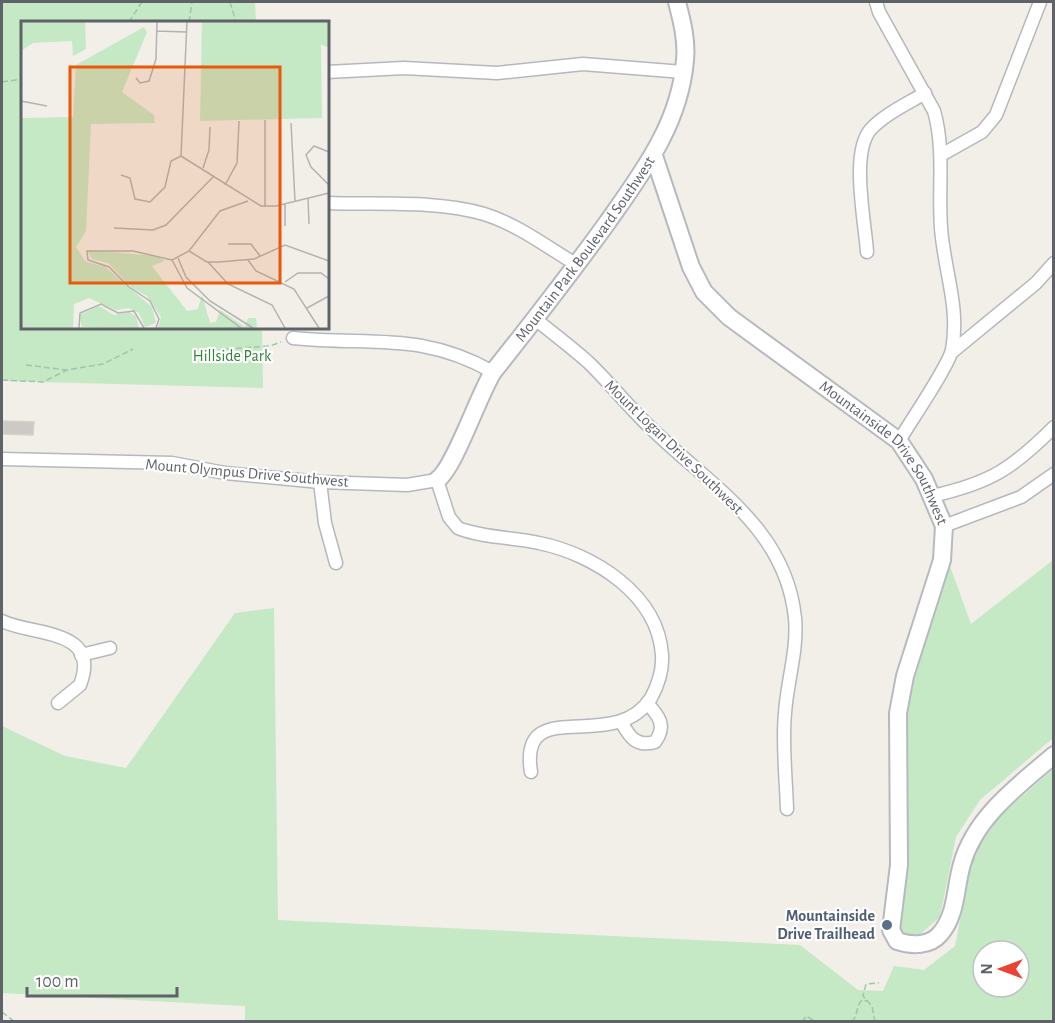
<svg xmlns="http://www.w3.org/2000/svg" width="1055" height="1023" font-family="'Alegreya Sans',sans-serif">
<rect width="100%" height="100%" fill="#f1efe8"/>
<!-- green -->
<g fill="#c5e8c5" fill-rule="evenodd">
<path d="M 2,2 L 255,2 L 256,22 L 22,22 L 22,327 L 262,327 L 263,388 L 2,381 Z"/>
<path d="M 947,558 L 971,624 L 1053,560 L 1053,738 L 980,800 L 956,837 L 940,917 L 911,942 L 896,939 L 909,866 L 902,714 Z"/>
<path d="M 274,608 L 278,920 L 800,945 L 858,990 L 883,991 L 894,966 L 924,970 L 955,946 L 973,855 L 1002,814 L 1053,769 L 1053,1021 L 245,1022 L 245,1006 L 2,993 L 2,726 L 65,756 L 126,768 L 235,613 ZM 983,951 L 1019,951 L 1019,987 L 983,987 Z"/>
</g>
<!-- building -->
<path fill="#cccac5" stroke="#d6d1c6" stroke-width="1.5" d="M 3,421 L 34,422 L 33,435 L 3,434 Z"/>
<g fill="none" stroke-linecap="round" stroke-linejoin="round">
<defs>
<g id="street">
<path d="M 876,2 L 879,12 L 934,111 C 945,149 938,189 941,228 C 944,270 960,307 952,350 C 948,367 910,422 899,441"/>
<path d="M 327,72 L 404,68 L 497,73 L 583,64 L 683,72"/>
<path d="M 941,155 L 982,132 L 996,115 L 1040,2"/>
<path d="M 327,203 C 376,205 437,200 484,214 C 517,224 547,247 577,265"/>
<path d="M 867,252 C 865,221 850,152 871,129 C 885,114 907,104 925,93"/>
<path d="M 535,319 C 553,333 571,347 588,362 C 611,384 631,410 654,431 C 712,487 786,529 795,618 C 798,650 787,682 785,713 C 782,744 786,777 787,809"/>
<path d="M 293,338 C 370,346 420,331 493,372"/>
<path d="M 952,352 L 1036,283 L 1054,263"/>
<path d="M 2,459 L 172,463 L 225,473 L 320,482 L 407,485 L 437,480 L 449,517 L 458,528 C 483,538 513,537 539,543 C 593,554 658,594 662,655 C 663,670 658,685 651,698 C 614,756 518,692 531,772"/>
<path d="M 320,482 L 325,523 L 336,563"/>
<path d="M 932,496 C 990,483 1012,469 1054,427"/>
<path d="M 944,526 L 1021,497 L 1054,474"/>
<path d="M 2,621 C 32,636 102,628 80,685 L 58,703"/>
<path d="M 81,655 L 110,648"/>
<path d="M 622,723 C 630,738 637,747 655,742 C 667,726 659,716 647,703"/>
</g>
<g id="secondary">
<path id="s1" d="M 654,156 L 691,267 L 704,292 L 729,317 L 899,441 L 924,479 L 944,526 L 942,560 L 905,676 L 898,713 L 899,865 L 891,930 L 897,941 C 912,946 930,946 940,934 C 957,915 955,887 962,864 C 975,817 1019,785 1054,755"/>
<path id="s2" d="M 437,480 C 454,469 478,396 493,372 C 532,323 570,274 607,223 C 642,173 680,124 685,60 C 687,41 682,21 677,2"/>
</g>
</defs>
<!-- street casing -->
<use href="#street" stroke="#b5b8bc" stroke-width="15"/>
<!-- secondary casing -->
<use href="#secondary" stroke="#b6babf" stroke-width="20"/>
<!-- path -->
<g stroke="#9cc7a9" stroke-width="1.5" stroke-dasharray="6 3" stroke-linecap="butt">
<path d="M 230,2 L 236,22"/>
<path d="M 129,22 L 142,2"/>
<path d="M 189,22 L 192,2"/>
<path d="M 2,82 L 22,79"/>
<path d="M 227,349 L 270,346 L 281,342"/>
<path d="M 26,365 L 66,370"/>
<path d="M 2,380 L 43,382 L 67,370 L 103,364 L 133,349"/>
<path d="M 2,1012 L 15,1022"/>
<path d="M 802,1022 L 806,1016 L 817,1022"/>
<path d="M 852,1022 C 858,1015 856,1006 862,1000 L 867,1001"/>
<path d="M 875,1022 L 872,1006 L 863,996 L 866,984 L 879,983"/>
</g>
<!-- street -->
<use href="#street" stroke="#fff" stroke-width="12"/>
<!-- secondary -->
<use href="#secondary" stroke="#fff" stroke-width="16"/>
</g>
<!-- markers -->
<circle fill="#5c6f8a" stroke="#fff" stroke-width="2" cx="887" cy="925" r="6"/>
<g text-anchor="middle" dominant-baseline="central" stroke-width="4.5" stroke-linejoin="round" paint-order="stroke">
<!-- street labels -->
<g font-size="16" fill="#5f6368" stroke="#fff">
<text stroke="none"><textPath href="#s2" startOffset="276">Mountain Park Boulevard Southwest</textPath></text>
<text transform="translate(674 447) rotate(44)">Mount Logan Drive Southwest</text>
<text stroke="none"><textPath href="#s1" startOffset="390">Mountainside Drive Southwest</textPath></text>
<text transform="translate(247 473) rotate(5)">Mount Olympus Drive Southwest</text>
</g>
<!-- park labels -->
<g font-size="16" fill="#348238" stroke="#fff">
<text x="232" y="356">Hillside Park</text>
</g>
<!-- service labels -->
<g font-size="16" font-weight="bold" fill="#4e5e75" stroke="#fff" text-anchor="end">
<text x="875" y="916">Mountainside<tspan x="875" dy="18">Drive Trailhead</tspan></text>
</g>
</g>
<!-- overview -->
<g transform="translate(21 21)">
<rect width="308" height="308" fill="#f1efe8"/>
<path d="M 0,0 L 64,0 L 65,28 L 52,35 L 51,20 L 12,22 L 0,30 ZM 181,0 L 307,0 L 307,26 L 300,24 L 301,97 L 179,100 ZM 123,6 L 126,11 L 101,71 L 133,94 L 134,102 L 70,103 L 65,210 L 55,226 L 65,241 L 83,245 L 131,286 L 135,302 L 124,306 L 118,292 L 108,287 L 95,289 L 68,277 L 53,283 L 52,307 L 0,307 L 0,97 L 52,96 L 55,44 ZM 66,229 L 135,235 L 144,240 L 131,245 L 166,290 L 177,288 L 181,274 L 189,302 L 195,301 L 199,289 L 224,306 L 227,297 L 235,297 L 236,305 L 234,307 L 137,307 L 140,296 L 126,275 L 111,267 L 87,242 L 71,238 ZM 78,285 L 93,294 L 108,291 L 115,295 L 118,307 L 61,306 L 58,294 Z" fill="#c5e8c5"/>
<path fill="none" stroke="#b3b3b1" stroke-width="1.5" d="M 136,10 L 165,11M 115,57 L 119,62 L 128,60 L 135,38 L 136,0M 0,80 L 26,85M 244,99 L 244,186M 270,102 L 274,180M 308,131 L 293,125 L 285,134 L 290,146 L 308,164M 160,135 L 240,185 L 255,185 L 308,172M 160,135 L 166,0M 182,147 L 188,129 L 189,106M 100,154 L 109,157 L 114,178 L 129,181 L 144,166 L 150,140 L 160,135M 204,164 L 216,142 L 218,100M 287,177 L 288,203M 264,183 L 264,205M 93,207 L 132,209 L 145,204 L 193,155M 207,223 L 230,223 L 239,235M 168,230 L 186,241 L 198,241 L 233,238 L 264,224 L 308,240M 157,237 L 165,256 L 189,280 L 232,307M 151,239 L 166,267 L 220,307M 227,239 L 235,250 L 273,268 L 298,307M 187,241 L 207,263 L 251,284 L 264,307M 264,261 L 277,252 L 300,252 L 308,258M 286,287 L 308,275M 58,307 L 59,292 L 80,283 L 97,292 L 113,290 L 123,307M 135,307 L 138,298 L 129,280 L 108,266 L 88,246 L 67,239 L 66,230 L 112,230 L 151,239 L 168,230 L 199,190 L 227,180"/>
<path fill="#e8590c" fill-opacity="0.15" stroke="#e8590c" stroke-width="3" d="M 49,46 L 259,46 L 259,262 L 49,262 Z"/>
<rect width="308" height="308" fill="none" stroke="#5f6368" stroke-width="3"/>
</g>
<!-- border -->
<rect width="1055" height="1023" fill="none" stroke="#5f6368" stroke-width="6"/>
<!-- north arrow -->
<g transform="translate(1001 969) rotate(270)"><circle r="28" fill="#ffffff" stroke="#bfc1c3" stroke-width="1.5"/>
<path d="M0-4.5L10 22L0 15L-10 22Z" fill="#ea4335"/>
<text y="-9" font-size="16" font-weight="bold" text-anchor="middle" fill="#5f6368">N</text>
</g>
<!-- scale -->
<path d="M27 987v9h150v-9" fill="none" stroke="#5f6368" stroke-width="3"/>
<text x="36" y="987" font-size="18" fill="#5f6368" stroke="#ffffff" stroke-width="4.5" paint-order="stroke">100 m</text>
</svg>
